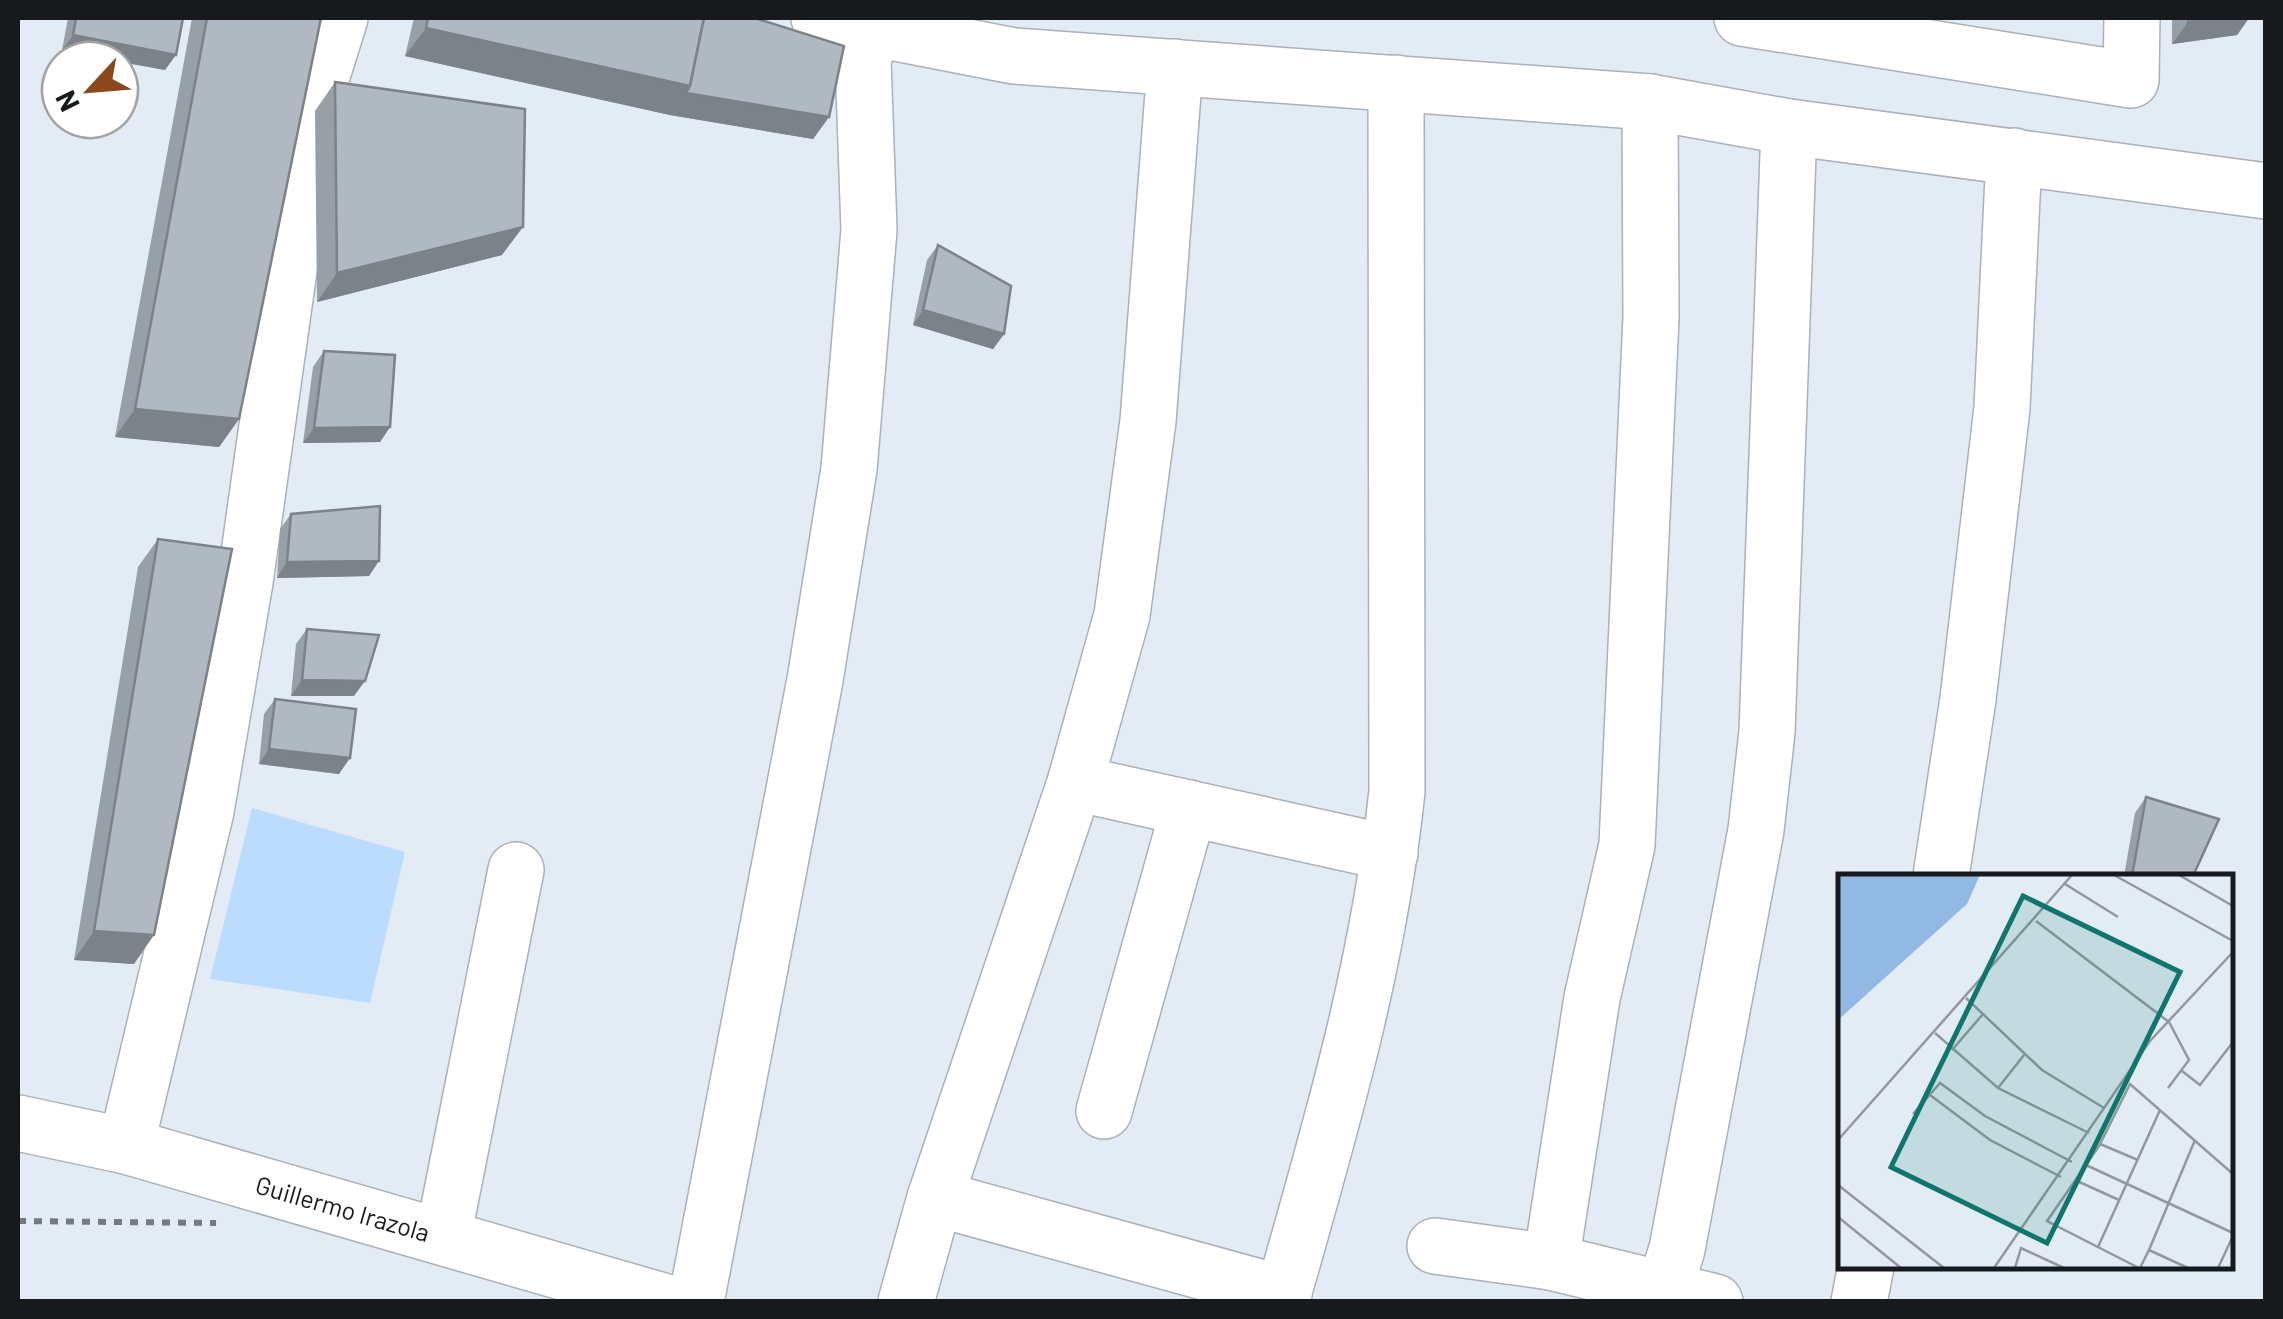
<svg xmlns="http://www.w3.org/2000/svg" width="2283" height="1319" font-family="Barlow,sans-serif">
<rect width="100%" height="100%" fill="#e3ecf5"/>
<!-- green -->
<path fill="#bcdcff" d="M 252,808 L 405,852 L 370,1003 L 210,979 Z"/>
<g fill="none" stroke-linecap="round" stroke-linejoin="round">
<defs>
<g id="minor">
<path d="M 819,18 L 1014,56 L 1650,102 L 1789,127 L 2266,191"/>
<path d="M 1742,18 L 2131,80 L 2132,18"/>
<path d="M 1650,102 L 1651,317 L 1627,845 L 1592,998 L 1551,1262 L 1715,1302"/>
<path d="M 1075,783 L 1390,853"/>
<path d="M 1941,876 L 1968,699 L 2002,408 L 2014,156"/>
<path d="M 1104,1111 L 1189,808"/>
<path d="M 18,1123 L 126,1146 L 666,1302"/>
<path d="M 126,1146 L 206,811 L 245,582 L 312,107 L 340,18"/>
<path d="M 935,1198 L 1284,1294"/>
<path d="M 443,1237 L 516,870"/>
<path d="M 1435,1246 L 1551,1262"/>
<path d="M 1664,1291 L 1677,1249 L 1756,830 L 1767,732 L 1789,127"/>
<path d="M 696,1302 L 815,680 L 849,469 L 869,230 L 863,60 L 873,28"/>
<path d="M 906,1302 L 935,1198 L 1075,783 L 1122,615 L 1148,421 L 1175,67"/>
<path d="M 1281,1302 C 1329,1133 1379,966 1397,791 L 1396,83"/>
<path d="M 1859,1302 L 1866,1266"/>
</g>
</defs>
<!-- minor casing -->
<use href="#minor" stroke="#a9b1bb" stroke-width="58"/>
<!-- path -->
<path stroke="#747a80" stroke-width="6" stroke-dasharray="8 8" stroke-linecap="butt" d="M 18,1221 L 216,1223"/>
<!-- minor -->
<use href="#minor" stroke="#fff" stroke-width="55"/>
</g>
<!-- wall -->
<g fill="#979fa7">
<path d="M 68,18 L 183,18 L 165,70 L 120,60 L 112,60 L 62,50 Z"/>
<path d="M 192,18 L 321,18 L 239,419 L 219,447 L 115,437 Z"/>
<path d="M 414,18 L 755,18 L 829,117 L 813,139 L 670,115 L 405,56 Z"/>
<path d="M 2172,18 L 2249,18 L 2237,35 L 2172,44 Z"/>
<path d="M 335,82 L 502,255 L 317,302 L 315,111 Z"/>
<path d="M 938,245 L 1004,334 L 993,349 L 913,325 L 927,260 Z"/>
<path d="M 324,351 L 390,427 L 380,442 L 303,443 L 313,367 Z"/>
<path d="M 291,514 L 369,576 L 277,578 L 280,529 Z"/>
<path d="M 158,539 L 134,964 L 74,960 L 138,567 Z"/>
<path d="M 307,629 L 354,696 L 291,696 L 296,644 Z"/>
<path d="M 275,699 L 339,774 L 259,764 L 264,714 Z"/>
<path d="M 2146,797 L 2193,876 L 2124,876 L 2135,813 Z"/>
</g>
<!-- shaded-wall -->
<g fill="#7b8288">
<path d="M 2217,18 L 2249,18 L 2237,35 L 2172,44 L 2188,22 Z"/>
<path d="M 426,28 L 829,117 L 813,139 L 670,115 L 405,56 Z"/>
<path d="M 73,35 L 176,55 L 165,70 L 120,62 L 120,60 L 112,60 L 62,50 Z"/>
<path d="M 523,227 L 502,255 L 317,302 L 337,273 Z"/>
<path d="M 923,310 L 1004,334 L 993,349 L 913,325 Z"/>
<path d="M 135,409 L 239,419 L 219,447 L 115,437 Z"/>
<path d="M 390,427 L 380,442 L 303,443 L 314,428 Z"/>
<path d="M 379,561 L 369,576 L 277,578 L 287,562 Z"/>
<path d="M 302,680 L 365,681 L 354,696 L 291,696 Z"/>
<path d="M 269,749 L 350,758 L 339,774 L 259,764 Z"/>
<path d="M 94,931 L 154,935 L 134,964 L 74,960 Z"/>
</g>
<!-- building -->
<g fill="#b0b9c2" stroke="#7b8288" stroke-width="2.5">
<path d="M 76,18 L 183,18 L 176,55 L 73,35 Z"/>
<path d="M 207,18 L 321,18 L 239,419 L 135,409 Z"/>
<path d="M 428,18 L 704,18 L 690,86 L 426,28 Z"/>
<path d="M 704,18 L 755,18 L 844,46 L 829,117 L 686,93 L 690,86 Z"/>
<path d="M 2188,18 L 2217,18 L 2188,22 Z"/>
<path d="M 335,82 L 525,109 L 523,227 L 337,273 Z"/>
<path d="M 938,245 L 1011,286 L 1004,334 L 923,310 Z"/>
<path d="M 324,351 L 395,355 L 390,427 L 314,428 Z"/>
<path d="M 380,506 L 379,561 L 287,562 L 291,514 Z"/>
<path d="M 158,539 L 232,549 L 154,935 L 94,931 Z"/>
<path d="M 307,629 L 379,635 L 365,681 L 302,680 Z"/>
<path d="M 275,699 L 356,709 L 350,758 L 269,749 Z"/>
<path d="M 2146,797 L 2219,819 L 2193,876 L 2132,876 Z"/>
</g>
<g text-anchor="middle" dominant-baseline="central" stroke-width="10" stroke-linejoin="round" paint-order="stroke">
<!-- street labels -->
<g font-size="25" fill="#171a1d" stroke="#fff">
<text transform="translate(343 1208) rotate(16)">Guillermo Irazola</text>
</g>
</g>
<!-- overview -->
<g transform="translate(1838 874)">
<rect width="395" height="395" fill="#e3ecf5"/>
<path d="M 0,1 L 142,1 L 129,30 L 0,146 Z" fill="#91b9e4"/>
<path fill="none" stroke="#91989f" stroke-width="2.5" d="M 276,1 L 395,67M 341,1 L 395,32M 227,10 L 280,43M 198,47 L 331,148 L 351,186 L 330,214M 128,124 L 204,196 L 266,234M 97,159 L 160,214 L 251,259M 114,176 L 145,140M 344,197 L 362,211 L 395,168M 160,214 L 186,181M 92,221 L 152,266 L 223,303M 75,240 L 102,209 L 147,242 L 234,288M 0,266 L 234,1M 262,270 L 300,286M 248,291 L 395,359M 237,306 L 281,326M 0,311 L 106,394M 0,343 L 63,394M 260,373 L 322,236M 311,376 L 357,266M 156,394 L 312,167 L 395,78M 177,394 L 183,374 L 226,394M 301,394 L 209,347 L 261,272 L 292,210 L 395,300M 302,394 L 311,376 L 350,394M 380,394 L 395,362"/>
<path fill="#0f766e" fill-opacity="0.15" stroke="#0f766e" stroke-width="5" d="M 185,22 L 342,98 L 209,369 L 53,293 Z"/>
<rect width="395" height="395" fill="none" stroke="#171a1d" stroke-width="5"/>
</g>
<!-- border -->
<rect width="2283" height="1319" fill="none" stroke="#171a1d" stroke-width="40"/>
<!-- north arrow -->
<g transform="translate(90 90) rotate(244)"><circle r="48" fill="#ffffff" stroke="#a2a3a5" stroke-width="2.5"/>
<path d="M0-8L18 38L0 25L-18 38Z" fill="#8b481a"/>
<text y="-15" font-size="28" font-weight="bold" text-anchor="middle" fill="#171a1d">N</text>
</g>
</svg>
